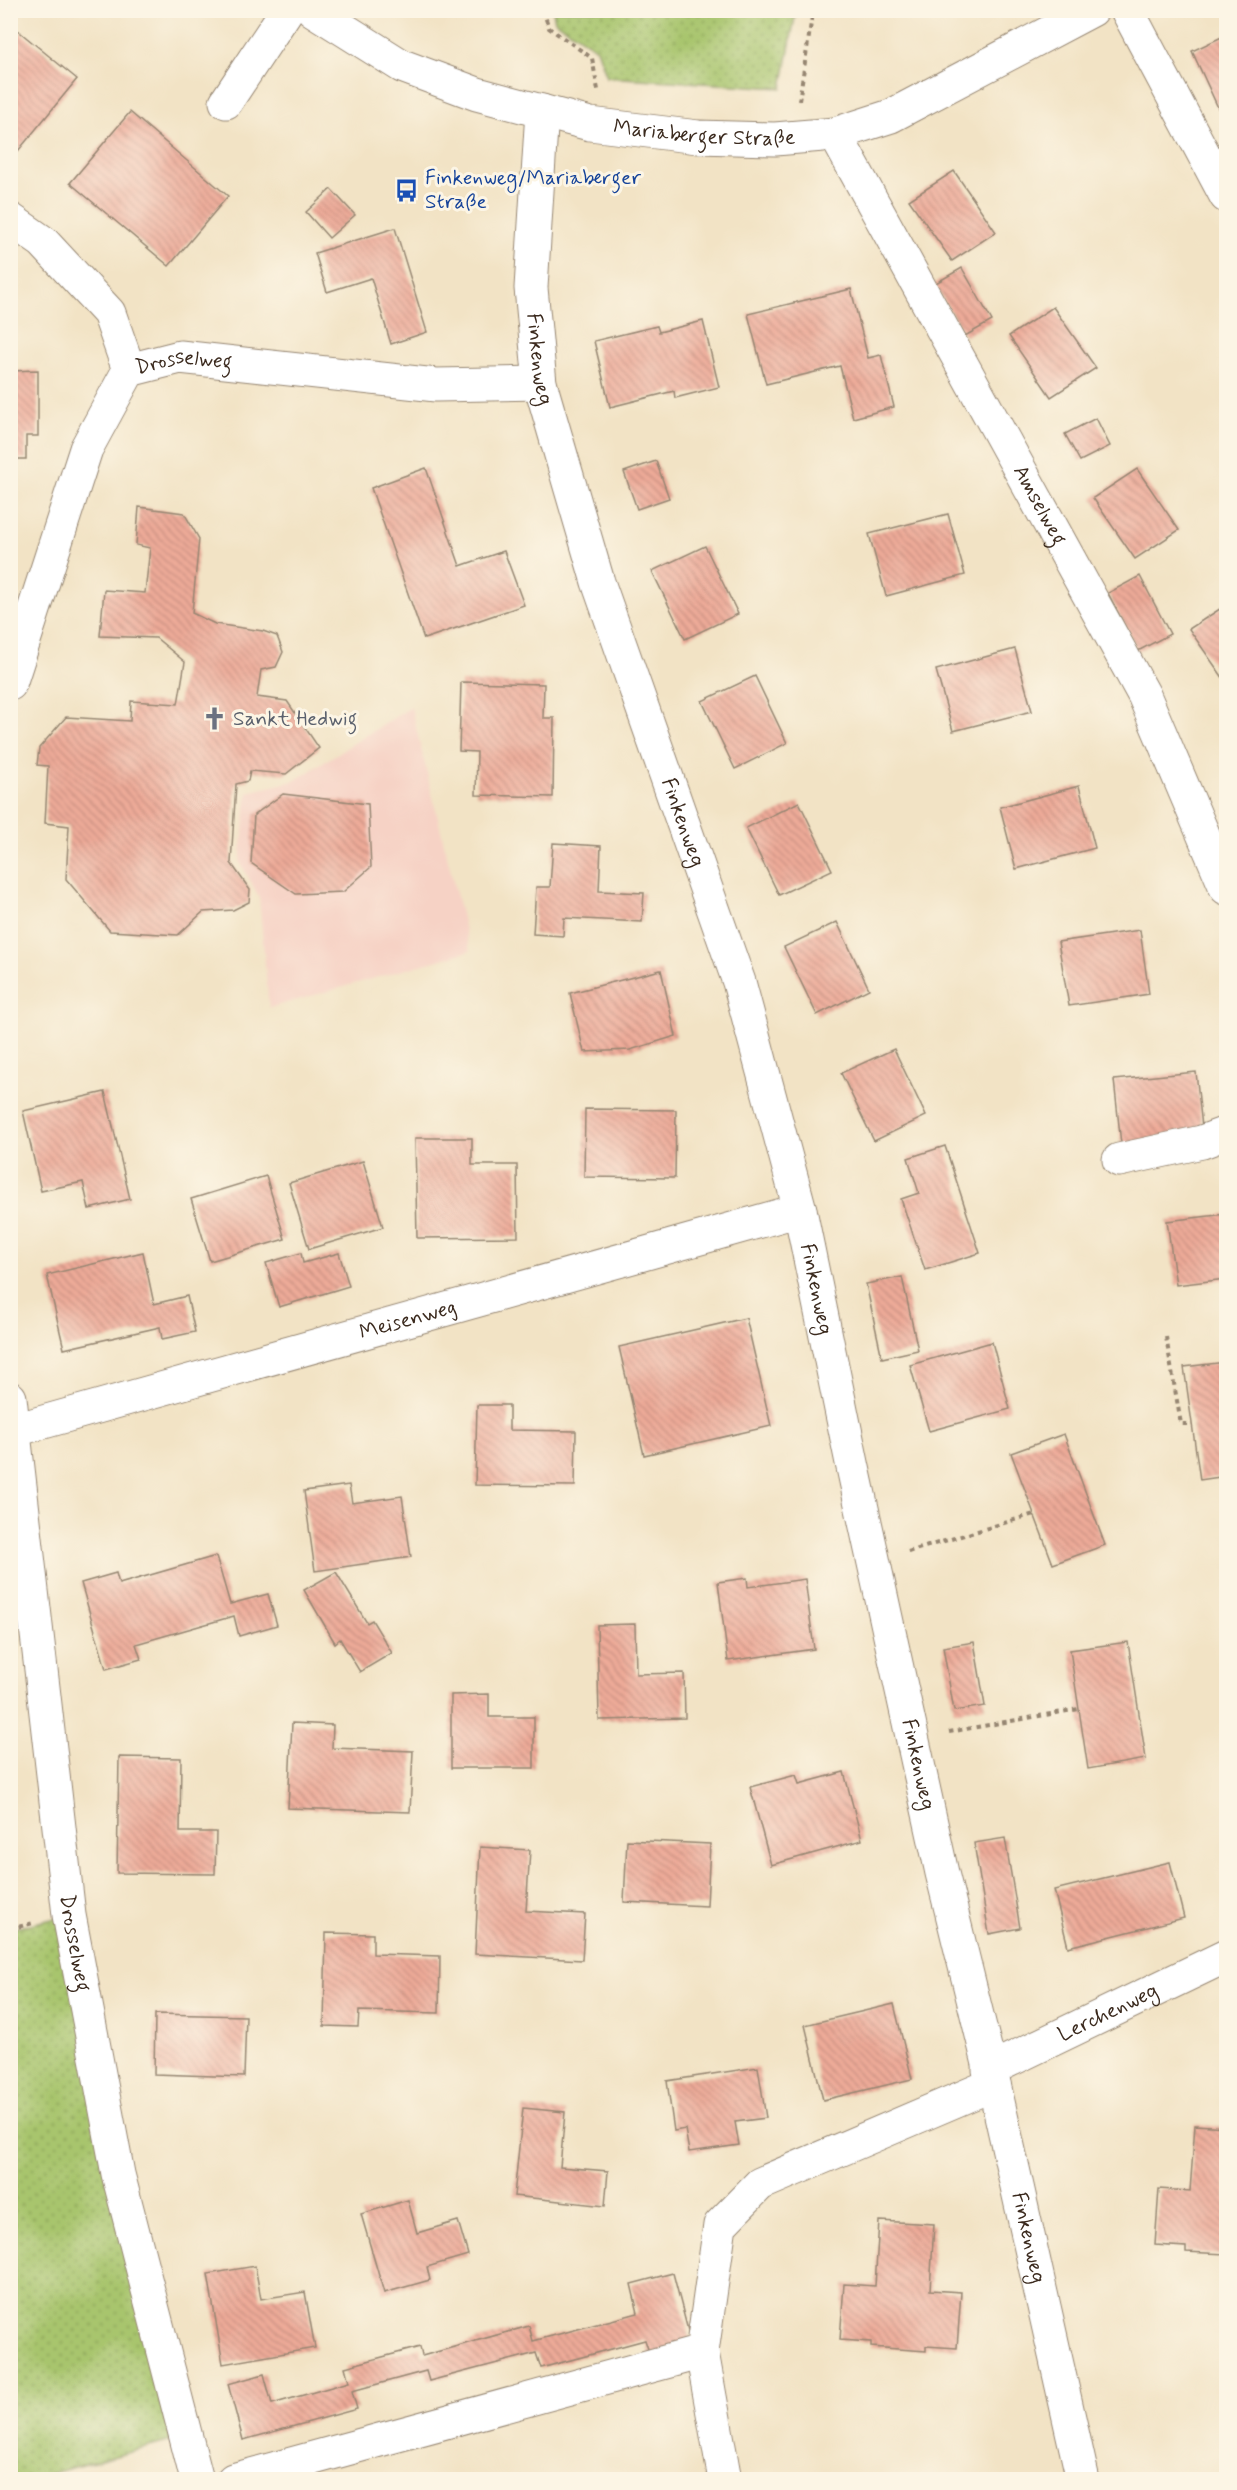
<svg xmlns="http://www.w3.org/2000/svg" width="1237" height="2490" font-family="Mynerve,sans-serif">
<defs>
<pattern id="grass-dots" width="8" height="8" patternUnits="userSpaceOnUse" patternTransform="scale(1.5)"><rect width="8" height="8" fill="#a8c56d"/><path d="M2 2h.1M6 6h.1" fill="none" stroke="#8aa059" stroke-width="1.8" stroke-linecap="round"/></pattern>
<pattern id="building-back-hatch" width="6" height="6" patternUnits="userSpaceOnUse" patternTransform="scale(1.5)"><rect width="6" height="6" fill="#eeab99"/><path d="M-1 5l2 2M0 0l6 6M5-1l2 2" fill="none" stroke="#c28b7c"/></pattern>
</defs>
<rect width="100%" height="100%" fill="#fcf5e5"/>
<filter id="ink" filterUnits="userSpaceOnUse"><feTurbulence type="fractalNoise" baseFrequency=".0167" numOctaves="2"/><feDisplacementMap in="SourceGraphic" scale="12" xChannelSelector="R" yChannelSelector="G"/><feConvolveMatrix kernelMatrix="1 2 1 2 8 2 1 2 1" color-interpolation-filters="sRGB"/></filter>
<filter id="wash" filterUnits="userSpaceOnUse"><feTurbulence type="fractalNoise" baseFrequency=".008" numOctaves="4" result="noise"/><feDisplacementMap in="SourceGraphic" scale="24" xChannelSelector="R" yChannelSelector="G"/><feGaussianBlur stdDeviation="1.35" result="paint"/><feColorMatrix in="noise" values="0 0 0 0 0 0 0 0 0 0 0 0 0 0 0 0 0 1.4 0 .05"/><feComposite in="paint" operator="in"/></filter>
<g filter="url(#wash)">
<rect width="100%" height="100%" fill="#f2e3c5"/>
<!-- built -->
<path fill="#f6d2c5" d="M 411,707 L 470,951 L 269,1008 L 259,897 L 240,862 L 248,792 L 294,781 Z"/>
<!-- grass -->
<g fill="url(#grass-dots)" stroke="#727846" stroke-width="1.5">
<path d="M 553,11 L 553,10 L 796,11 L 782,88 L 607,77 L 597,49 L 555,21 Z"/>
<path d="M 69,1915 L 186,2437 L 27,2480 L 10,2479 L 10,1929 Z"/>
</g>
<g id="blocks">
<!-- building -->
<g fill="url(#building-back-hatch)">
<path d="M 916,10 L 936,10 L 936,11 L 919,17 Z"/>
<path d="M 10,24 L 77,79 L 18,151 L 10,144 Z"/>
<path d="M 1226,35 L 1226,125 L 1192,51 Z"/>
<path d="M 130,112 L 228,196 L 169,266 L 70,183 Z"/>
<path d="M 954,171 L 996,232 L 952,261 L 909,200 Z"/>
<path d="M 331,189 L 355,215 L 329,238 L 306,212 Z"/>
<path d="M 395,228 L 427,332 L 391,344 L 371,278 L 327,292 L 315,253 Z"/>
<path d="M 962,268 L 992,321 L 965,336 L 934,284 Z"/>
<path d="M 851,289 L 868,358 L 881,355 L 894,407 L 853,418 L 840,366 L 766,384 L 748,314 Z"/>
<path d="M 1053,307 L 1096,368 L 1051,397 L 1009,336 Z"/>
<path d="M 703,321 L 719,387 L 675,398 L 674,391 L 610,407 L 594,341 L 657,326 L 659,332 Z"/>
<path d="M 38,370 L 38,436 L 26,436 L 26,459 L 10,459 L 10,371 Z"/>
<path d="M 1096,418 L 1110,446 L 1080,461 L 1065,434 Z"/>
<path d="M 656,461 L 669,498 L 637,509 L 624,472 Z"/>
<path d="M 426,468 L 460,566 L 504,551 L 524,605 L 424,639 L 371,488 Z"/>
<path d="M 1137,469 L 1179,530 L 1135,559 L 1093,498 Z"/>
<path d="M 139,507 L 184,513 L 199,539 L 192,613 L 215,624 L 263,631 L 277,636 L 283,652 L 276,667 L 261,670 L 257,697 L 287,701 L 319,748 L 286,774 L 250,771 L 248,781 L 236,784 L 231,863 L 250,890 L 249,902 L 233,910 L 203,912 L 178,935 L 110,931 L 66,879 L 69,826 L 45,823 L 48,766 L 37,765 L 39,748 L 66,717 L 130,721 L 131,701 L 178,704 L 185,662 L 156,638 L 100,636 L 104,590 L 145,593 L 150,548 L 136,545 Z"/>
<path d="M 948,514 L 965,575 L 886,596 L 869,534 Z"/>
<path d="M 705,546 L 738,614 L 685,639 L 652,571 Z"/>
<path d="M 1140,576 L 1170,634 L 1138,651 L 1108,593 Z"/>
<path d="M 1226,605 L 1226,682 L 1189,629 Z"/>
<path d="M 1015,649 L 1032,711 L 953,731 L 936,670 Z"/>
<path d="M 755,676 L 787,743 L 735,769 L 702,701 Z"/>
<path d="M 461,682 L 544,684 L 543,718 L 554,718 L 553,797 L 476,795 L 477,752 L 459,751 Z"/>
<path d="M 1079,786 L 1095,848 L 1016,869 L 1000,807 Z"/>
<path d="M 283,794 L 368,804 L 371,867 L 343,892 L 296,894 L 251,863 L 254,815 Z"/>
<path d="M 799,802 L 832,870 L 779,895 L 746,828 Z"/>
<path d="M 553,843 L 601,846 L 599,891 L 644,893 L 642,922 L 564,918 L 563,936 L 533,934 L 536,887 L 550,887 Z"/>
<path d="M 837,922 L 869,989 L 817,1015 L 784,947 Z"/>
<path d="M 1140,930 L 1149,994 L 1069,1006 L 1058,942 Z"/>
<path d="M 661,970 L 676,1036 L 630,1050 L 584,1052 L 570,993 Z"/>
<path d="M 894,1049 L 926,1116 L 874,1141 L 841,1073 Z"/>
<path d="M 1196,1072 L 1203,1136 L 1121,1144 L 1114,1080 Z"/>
<path d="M 105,1092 L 130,1199 L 89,1209 L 83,1182 L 41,1191 L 23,1111 Z"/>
<path d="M 585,1109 L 676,1110 L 675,1178 L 584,1177 Z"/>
<path d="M 415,1138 L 472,1138 L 472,1165 L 517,1165 L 518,1237 L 417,1238 Z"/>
<path d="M 945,1146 L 980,1253 L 925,1270 L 901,1199 L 919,1193 L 908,1158 Z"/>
<path d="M 363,1161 L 383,1227 L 309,1249 L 289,1183 Z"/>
<path d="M 266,1176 L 285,1239 L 210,1261 L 191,1199 Z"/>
<path d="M 1226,1214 L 1226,1279 L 1176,1285 L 1167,1221 Z"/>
<path d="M 143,1252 L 154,1304 L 187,1296 L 195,1332 L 162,1339 L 160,1327 L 64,1349 L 47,1275 Z"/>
<path d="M 301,1253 L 303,1263 L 339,1253 L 349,1286 L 279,1307 L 266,1263 Z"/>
<path d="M 902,1277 L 918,1350 L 882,1358 L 866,1284 Z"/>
<path d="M 746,1318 L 771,1426 L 644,1455 L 619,1347 Z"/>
<path d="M 992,1342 L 1010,1409 L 929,1431 L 910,1365 Z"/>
<path d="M 1226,1362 L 1226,1476 L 1200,1480 L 1184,1367 Z"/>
<path d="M 477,1405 L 509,1405 L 509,1430 L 576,1431 L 575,1486 L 475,1485 Z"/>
<path d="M 1064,1434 L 1105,1545 L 1053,1564 L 1011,1453 Z"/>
<path d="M 349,1485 L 352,1503 L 402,1496 L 411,1557 L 315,1571 L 304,1491 Z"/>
<path d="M 216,1556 L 230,1604 L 268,1594 L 277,1625 L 239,1636 L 234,1616 L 136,1644 L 141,1659 L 106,1669 L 81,1583 L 116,1573 L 119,1584 Z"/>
<path d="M 336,1572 L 367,1623 L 372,1620 L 392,1653 L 360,1672 L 340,1639 L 335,1643 L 304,1590 Z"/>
<path d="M 747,1578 L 748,1587 L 805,1579 L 814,1649 L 728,1661 L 718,1582 Z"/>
<path d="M 635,1624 L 636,1674 L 684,1673 L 685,1718 L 599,1720 L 597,1625 Z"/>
<path d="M 974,1642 L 985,1706 L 954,1711 L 943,1647 Z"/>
<path d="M 1128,1642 L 1146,1759 L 1088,1769 L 1070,1650 Z"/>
<path d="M 489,1694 L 489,1717 L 534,1717 L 534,1768 L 451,1768 L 451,1695 Z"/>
<path d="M 292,1723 L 333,1725 L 332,1748 L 413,1751 L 410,1812 L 288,1808 Z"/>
<path d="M 119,1757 L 181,1758 L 180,1832 L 216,1832 L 215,1874 L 117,1873 Z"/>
<path d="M 844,1772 L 862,1840 L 771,1865 L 750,1787 L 796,1775 L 799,1784 Z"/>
<path d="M 1005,1838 L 1020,1928 L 989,1934 L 974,1843 Z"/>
<path d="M 627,1840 L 710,1844 L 707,1906 L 624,1902 Z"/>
<path d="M 480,1847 L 530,1850 L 526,1911 L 585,1914 L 582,1960 L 475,1954 Z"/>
<path d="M 1170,1862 L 1184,1918 L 1068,1947 L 1054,1890 Z"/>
<path d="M 326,1933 L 373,1934 L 373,1954 L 440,1956 L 439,2013 L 359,2011 L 358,2027 L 324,2026 Z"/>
<path d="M 894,2004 L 912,2079 L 823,2100 L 805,2025 Z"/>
<path d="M 155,2014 L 246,2016 L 244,2077 L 154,2074 Z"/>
<path d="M 758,2067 L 766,2118 L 735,2122 L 739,2145 L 689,2152 L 685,2129 L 674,2131 L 667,2081 Z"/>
<path d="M 523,2108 L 565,2112 L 560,2167 L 608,2171 L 605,2206 L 514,2196 Z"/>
<path d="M 1195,2125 L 1226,2127 L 1226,2254 L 1186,2252 L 1186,2247 L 1155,2245 L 1159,2189 L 1190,2191 Z"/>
<path d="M 408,2200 L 417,2233 L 458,2221 L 468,2255 L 427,2267 L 430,2280 L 384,2293 L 361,2214 Z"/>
<path d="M 879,2221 L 934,2224 L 930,2290 L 961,2292 L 957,2348 L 926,2346 L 926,2351 L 871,2347 L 871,2342 L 840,2340 L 844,2284 L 875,2286 Z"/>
<path d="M 255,2266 L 261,2299 L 305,2292 L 315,2348 L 223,2364 L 208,2274 Z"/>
<path d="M 673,2273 L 692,2346 L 651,2358 L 645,2340 L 541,2368 L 536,2353 L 429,2381 L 426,2371 L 352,2391 L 357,2409 L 243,2440 L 228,2384 L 264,2374 L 272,2404 L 349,2382 L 345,2367 L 420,2347 L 422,2356 L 529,2326 L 533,2341 L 638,2313 L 631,2284 Z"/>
</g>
</g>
</g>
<g filter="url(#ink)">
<use href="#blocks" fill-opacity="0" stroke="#968672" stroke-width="1.5"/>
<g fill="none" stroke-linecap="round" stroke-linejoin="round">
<defs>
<g id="minor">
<path id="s1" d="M 313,10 L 402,66 L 477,94 L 590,124 L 698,137 L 775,139 L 835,134 L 891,116 L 1092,10"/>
<path d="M 1127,10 L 1226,196"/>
<path d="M 226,102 L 287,10"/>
<path id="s2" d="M 542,111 L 531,288 L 540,383 L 598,582 L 739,982 L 800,1210 L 852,1463 L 942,1873 L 994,2084 L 1083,2480"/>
<path id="s3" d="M 835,134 L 1144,695 L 1226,888"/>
<path d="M 10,219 L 43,242 L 109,313 L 129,370"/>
<path id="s4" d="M 10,684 L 86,449 L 129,370 L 180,357 L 436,385 L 540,383"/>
<path d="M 1119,1160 L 1202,1142 L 1226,1133"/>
<path id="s5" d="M 10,1398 L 69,1915 L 118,2174 L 197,2480"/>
<path id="s6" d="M 15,1430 L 800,1210"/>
<path id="s7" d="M 989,2070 L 1226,1956"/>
<path d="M 233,2480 L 702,2352"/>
<path d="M 725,2480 L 702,2352 L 720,2225 L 760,2184 L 994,2084"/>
</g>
</defs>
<!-- minor casing -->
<use href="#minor" stroke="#968672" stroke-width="35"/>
<!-- path -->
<g stroke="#968672" stroke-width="4" stroke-dasharray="4.5 4.5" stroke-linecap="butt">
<path d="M 543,10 L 549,28 L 592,58 L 598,90"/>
<path d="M 799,101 L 813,10"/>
<path d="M 1166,1337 L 1181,1424 L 1192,1424"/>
<path d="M 908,1552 L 1034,1514"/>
<path d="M 949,1732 L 1079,1709"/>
<path d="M 10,1806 L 15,1780"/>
<path d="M 10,1929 L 33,1923"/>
</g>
<!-- minor -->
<use href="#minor" stroke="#fff" stroke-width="33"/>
</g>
</g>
<!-- icons -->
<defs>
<symbol id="bus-bare" viewBox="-9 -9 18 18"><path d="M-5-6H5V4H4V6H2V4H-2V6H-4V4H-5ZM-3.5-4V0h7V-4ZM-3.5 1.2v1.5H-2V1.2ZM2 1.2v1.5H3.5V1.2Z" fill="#1a4fb4" stroke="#fcf5e5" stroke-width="2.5" paint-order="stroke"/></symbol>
<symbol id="church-bare" viewBox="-9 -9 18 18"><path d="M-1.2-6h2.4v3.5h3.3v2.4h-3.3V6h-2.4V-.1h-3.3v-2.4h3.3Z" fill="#6b7280" stroke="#fcf5e5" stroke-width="2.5" paint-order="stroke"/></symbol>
</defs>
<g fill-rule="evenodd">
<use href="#bus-bare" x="390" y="174" width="33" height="33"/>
<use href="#church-bare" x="198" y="702" width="33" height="33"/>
</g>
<g text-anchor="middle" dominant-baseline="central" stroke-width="6" stroke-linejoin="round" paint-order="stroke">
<!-- street labels -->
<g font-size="21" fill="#3b2a1e" stroke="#fcf5e5">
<text stroke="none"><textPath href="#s1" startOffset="417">Mariaberger Straße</textPath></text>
<text stroke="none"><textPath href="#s2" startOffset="249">Finkenweg</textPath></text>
<text stroke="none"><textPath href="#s4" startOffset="393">Drosselweg</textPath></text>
<text stroke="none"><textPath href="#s3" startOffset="424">Amselweg</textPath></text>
<text stroke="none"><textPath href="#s2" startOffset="735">Finkenweg</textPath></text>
<text stroke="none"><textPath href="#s2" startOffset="1221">Finkenweg</textPath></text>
<text stroke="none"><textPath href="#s6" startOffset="408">Meisenweg</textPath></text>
<text stroke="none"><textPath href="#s2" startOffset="1707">Finkenweg</textPath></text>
<text stroke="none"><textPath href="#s5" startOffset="549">Drosselweg</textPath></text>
<text stroke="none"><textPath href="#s7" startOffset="132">Lerchenweg</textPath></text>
<text stroke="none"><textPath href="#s2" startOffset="2193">Finkenweg</textPath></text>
</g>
<!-- transit labels -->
<g font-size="21" fill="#164399" stroke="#fcf5e5" text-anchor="start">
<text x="425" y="178">Finkenweg/Mariaberger<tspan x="425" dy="24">Straße</tspan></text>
</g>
<!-- worship labels -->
<g font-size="21" fill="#5b616d" stroke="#fcf5e5" text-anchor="start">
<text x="233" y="719">Sankt Hedwig</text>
</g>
</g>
<!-- margin -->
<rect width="1237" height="2490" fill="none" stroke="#fcf5e5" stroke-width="36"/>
</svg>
